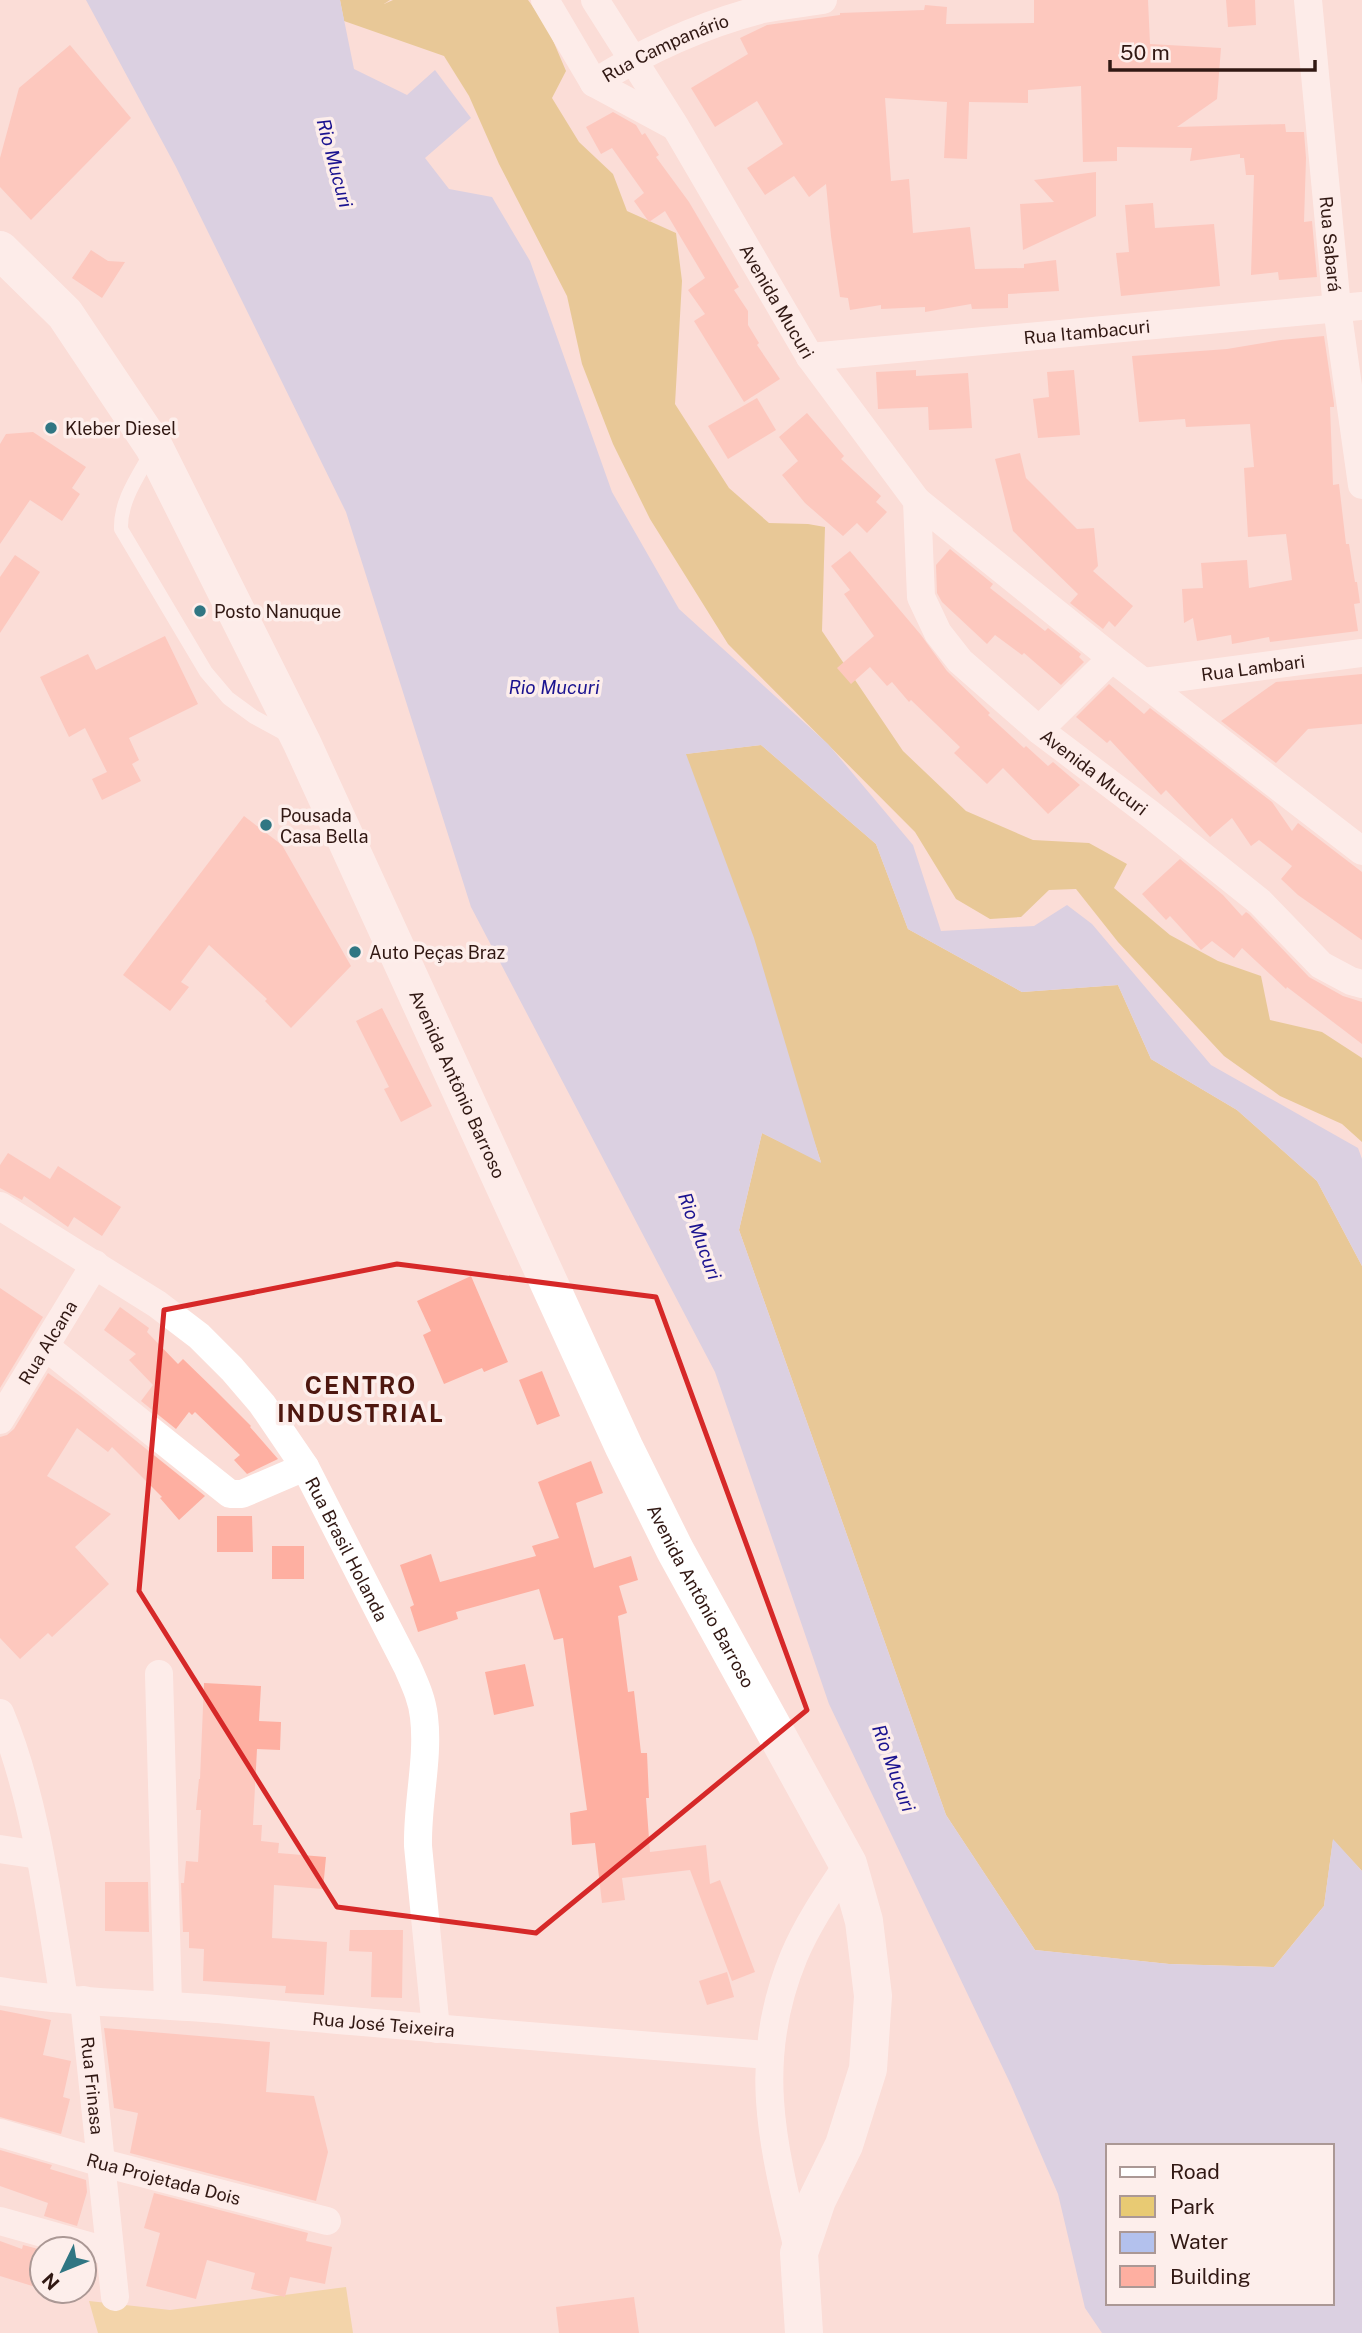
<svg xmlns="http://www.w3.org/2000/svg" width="1362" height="2333" font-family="'Public Sans',sans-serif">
<rect width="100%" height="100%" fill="#fbddd7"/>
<!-- green -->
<path fill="#e8ca73" d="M 346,2287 L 353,2333 L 98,2333 L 89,2301 L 170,2310 Z"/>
<!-- forest -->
<g fill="#d1b049">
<path d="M 340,0 L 390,0 L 384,4 L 393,0 L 528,0 L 546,24 L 566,71 L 552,98 L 579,142 L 613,174 L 627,211 L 676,233 L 682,281 L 675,404 L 729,488 L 769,523 L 808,524 L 825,527 L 822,631 L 903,751 L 966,811 L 1033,840 L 1089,843 L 1127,864 L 1114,888 L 1170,935 L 1218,961 L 1261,976 L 1270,1020 L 1322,1032 L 1362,1058 L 1362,1142 L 1342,1124 L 1280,1096 L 1224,1056 L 1118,942 L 1076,889 L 1049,890 L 1021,917 L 990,919 L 956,899 L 915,832 L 728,644 L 650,519 L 613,444 L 582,364 L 567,296 L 499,164 L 469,96 L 444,56 L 344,21 Z"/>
<path d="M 761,745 L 876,844 L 908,929 L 1022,992 L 1118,985 L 1151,1059 L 1237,1110 L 1317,1181 L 1362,1266 L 1362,1871 L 1333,1840 L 1324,1906 L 1274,1967 L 1169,1964 L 1035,1950 L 946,1815 L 739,1230 L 762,1133 L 821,1162 L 685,754 Z"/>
</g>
<!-- water -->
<path fill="#b3c1ed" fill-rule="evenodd" d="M 86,0 L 340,0 L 354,69 L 407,95 L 435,70 L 471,118 L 425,158 L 449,189 L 492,197 L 530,261 L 612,492 L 679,609 L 828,744 L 913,845 L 941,931 L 1034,926 L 1067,905 L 1092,924 L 1211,1065 L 1358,1148 L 1362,1159 L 1362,1266 L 1317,1181 L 1237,1110 L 1151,1059 L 1118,985 L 1022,992 L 908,929 L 876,844 L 761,745 L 686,754 L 754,938 L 821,1163 L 762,1133 L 739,1230 L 946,1815 L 1035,1950 L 1169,1964 L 1274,1967 L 1324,1906 L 1333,1839 L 1362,1871 L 1362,2333 L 1102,2333 L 1085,2308 L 1058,2194 L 1011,2085 L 829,1704 L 715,1372 L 471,907 L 346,512 L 176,167 ZM 1108,2146 L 1332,2146 L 1332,2303 L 1108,2303 Z"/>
<!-- building -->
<g fill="#feafa1">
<path d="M 1034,0 L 1148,0 L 1150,44 L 1221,48 L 1217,99 L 1177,127 L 1285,124 L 1286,132 L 1304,132 L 1306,158 L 1304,222 L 1312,221 L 1317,277 L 1279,280 L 1278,272 L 1251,275 L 1254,175 L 1246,175 L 1244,158 L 1240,158 L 1240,154 L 1190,161 L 1192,148 L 1117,147 L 1117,161 L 1083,162 L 1081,86 L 1028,90 L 1028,103 L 969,102 L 967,159 L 944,158 L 947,102 L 885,98 L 891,181 L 909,179 L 913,233 L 970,227 L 975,269 L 1024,268 L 1024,264 L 1056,260 L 1059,291 L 1008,294 L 1008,308 L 972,309 L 971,304 L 925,312 L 925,307 L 881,309 L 881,305 L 850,310 L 848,298 L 840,297 L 831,236 L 826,184 L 809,197 L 794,176 L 765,195 L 747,168 L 783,144 L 757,101 L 715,127 L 691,88 L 748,54 L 740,38 L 767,25 L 840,15 L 840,13 L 924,10 L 925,5 L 947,7 L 946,24 L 1034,23 Z"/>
<path d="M 1226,0 L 1255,0 L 1256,25 L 1228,27 Z"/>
<path d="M 70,45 L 131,118 L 31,220 L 0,187 L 0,158 L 19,88 Z"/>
<path d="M 613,112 L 636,125 L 642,135 L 645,133 L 659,155 L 656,157 L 689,202 L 739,287 L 734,290 L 748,311 L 748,325 L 759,343 L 757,345 L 780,379 L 744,402 L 694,321 L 705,314 L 688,290 L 705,278 L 665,211 L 649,222 L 634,201 L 644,193 L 612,148 L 601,154 L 586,127 Z"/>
<path d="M 1096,172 L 1096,216 L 1023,250 L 1020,204 L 1054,202 L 1034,180 Z"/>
<path d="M 1153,203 L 1155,228 L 1214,224 L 1220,286 L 1121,296 L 1116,253 L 1129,252 L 1125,205 Z"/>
<path d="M 91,250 L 108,261 L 125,262 L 102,298 L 72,278 Z"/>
<path d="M 1324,336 L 1334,404 L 1334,407 L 1330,407 L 1333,485 L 1339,484 L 1346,544 L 1349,544 L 1355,582 L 1357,582 L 1360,603 L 1354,604 L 1358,631 L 1270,642 L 1269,637 L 1232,644 L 1231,635 L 1197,641 L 1193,618 L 1184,623 L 1182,589 L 1203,588 L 1201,563 L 1247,560 L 1249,588 L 1292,580 L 1286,534 L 1248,537 L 1244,468 L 1254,467 L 1250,424 L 1186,427 L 1185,419 L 1139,422 L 1132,356 L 1227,349 L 1281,340 Z"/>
<path d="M 916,370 L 916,376 L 968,373 L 972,428 L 929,430 L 928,407 L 878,409 L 876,372 Z"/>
<path d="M 1074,370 L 1080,435 L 1038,438 L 1033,399 L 1049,397 L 1047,372 Z"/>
<path d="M 757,398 L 776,430 L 728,459 L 708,426 Z"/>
<path d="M 807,413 L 844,456 L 841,459 L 881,496 L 876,502 L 887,512 L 867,533 L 857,523 L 843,536 L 805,503 L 782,475 L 798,461 L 779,437 Z"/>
<path d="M 33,432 L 86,467 L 72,488 L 80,494 L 62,521 L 30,500 L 0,544 L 0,444 L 6,434 Z"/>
<path d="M 1020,453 L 1026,478 L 1077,529 L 1094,528 L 1098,566 L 1093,571 L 1133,606 L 1115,627 L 1109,621 L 1103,629 L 1070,603 L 1078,594 L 1013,531 L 995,459 Z"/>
<path d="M 950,549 L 993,584 L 990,588 L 1045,631 L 1048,628 L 1081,654 L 1079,657 L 1084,662 L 1061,685 L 1024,653 L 1022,655 L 995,635 L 987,644 L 942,602 L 937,593 L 936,565 Z"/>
<path d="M 850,551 L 921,635 L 947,671 L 990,713 L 988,715 L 1024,748 L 1026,746 L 1048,766 L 1053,762 L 1080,785 L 1048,814 L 1003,768 L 987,784 L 954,753 L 960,747 L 911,700 L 909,702 L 892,682 L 887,686 L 870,667 L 851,684 L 837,668 L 874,636 L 844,594 L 850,590 L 831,566 Z"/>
<path d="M 15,555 L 40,572 L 0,633 L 0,577 Z"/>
<path d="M 165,636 L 198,704 L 129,738 L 139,760 L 132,764 L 141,781 L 102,800 L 92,779 L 107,772 L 85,728 L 69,737 L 40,677 L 88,654 L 96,670 Z"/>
<path d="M 1362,674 L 1362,724 L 1308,729 L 1276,763 L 1221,721 L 1276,682 Z"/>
<path d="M 1109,684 L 1144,714 L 1150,708 L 1272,802 L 1292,831 L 1298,823 L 1362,872 L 1362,940 L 1298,895 L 1281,879 L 1292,866 L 1259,840 L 1251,846 L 1232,818 L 1210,837 L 1166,790 L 1161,795 L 1110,740 L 1107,743 L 1076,717 Z"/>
<path d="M 244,816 L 282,845 L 351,966 L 291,1028 L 265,1001 L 267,999 L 209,945 L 181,982 L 189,987 L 170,1011 L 123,975 Z"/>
<path d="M 1180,859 L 1223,895 L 1242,916 L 1246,912 L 1249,914 L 1309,977 L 1343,996 L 1362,1002 L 1362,1044 L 1287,987 L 1286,989 L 1242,948 L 1234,958 L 1212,941 L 1201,950 L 1170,916 L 1166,920 L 1142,894 Z"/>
<path d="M 382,1008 L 432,1106 L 401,1122 L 384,1089 L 389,1087 L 356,1021 Z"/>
<path d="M 8,1153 L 50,1179 L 58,1166 L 121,1207 L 102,1236 L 74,1217 L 68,1227 L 24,1196 L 22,1200 L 0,1188 L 0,1165 Z"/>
<path d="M 471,1276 L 508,1362 L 484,1372 L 482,1368 L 444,1384 L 423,1335 L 431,1331 L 417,1301 Z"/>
<path d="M 0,1288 L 43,1317 L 0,1388 Z"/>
<path d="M 120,1307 L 149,1328 L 147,1332 L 178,1364 L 183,1359 L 215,1390 L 251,1426 L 250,1427 L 278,1459 L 247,1474 L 234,1460 L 240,1455 L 195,1412 L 192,1415 L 189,1412 L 176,1429 L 141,1401 L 153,1385 L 129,1360 L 136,1354 L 104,1330 Z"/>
<path d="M 542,1371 L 560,1416 L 537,1425 L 519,1380 Z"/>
<path d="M 48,1373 L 80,1396 L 205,1496 L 179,1520 L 160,1498 L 162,1497 L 112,1447 L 108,1452 L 77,1428 L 47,1476 L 111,1514 L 75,1547 L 109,1584 L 52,1637 L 48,1633 L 20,1659 L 0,1638 L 0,1437 L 7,1435 L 14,1429 Z"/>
<path d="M 591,1461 L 603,1493 L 576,1503 L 594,1568 L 631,1556 L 638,1580 L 619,1586 L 627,1613 L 618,1616 L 628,1692 L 634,1691 L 641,1753 L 647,1753 L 649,1798 L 646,1798 L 650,1852 L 706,1845 L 710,1884 L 720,1880 L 755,1972 L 732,1981 L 690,1870 L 622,1878 L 625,1900 L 602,1903 L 595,1843 L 572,1845 L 570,1813 L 587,1810 L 563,1638 L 554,1640 L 539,1589 L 456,1612 L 458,1619 L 418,1632 L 410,1607 L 414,1605 L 400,1565 L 431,1554 L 440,1582 L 536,1556 L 532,1546 L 559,1538 L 538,1482 Z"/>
<path d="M 217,1516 L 252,1516 L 253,1552 L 217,1552 Z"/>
<rect x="272" y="1546" width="32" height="33"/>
<path d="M 525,1664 L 534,1706 L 494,1715 L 485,1672 Z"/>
<path d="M 204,1683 L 261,1686 L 259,1721 L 281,1722 L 280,1750 L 257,1749 L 253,1825 L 262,1825 L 261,1841 L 279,1843 L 278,1853 L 326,1857 L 323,1889 L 274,1885 L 272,1938 L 327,1942 L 324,1995 L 285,1993 L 286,1986 L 203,1981 L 204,1949 L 189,1948 L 189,1932 L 183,1932 L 181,1883 L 184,1883 L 186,1861 L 198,1862 L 201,1810 L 196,1810 L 199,1779 L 200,1779 Z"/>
<path d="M 105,1882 L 148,1882 L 149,1932 L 105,1931 Z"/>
<path d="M 350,1930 L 403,1930 L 402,1998 L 371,1997 L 372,1952 L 349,1951 Z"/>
<path d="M 727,1972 L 734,1997 L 707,2005 L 699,1981 Z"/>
<path d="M 0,2010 L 51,2020 L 43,2055 L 71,2061 L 63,2097 L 70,2099 L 61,2134 L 0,2117 Z"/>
<path d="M 104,2028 L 270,2042 L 266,2092 L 314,2096 L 328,2152 L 316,2201 L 130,2153 L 138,2113 L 114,2108 Z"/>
<path d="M 0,2150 L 52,2165 L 50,2169 L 86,2180 L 87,2192 L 77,2226 L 44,2216 L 48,2203 L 0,2186 Z"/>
<path d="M 154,2193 L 308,2233 L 306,2241 L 332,2247 L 325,2284 L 290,2277 L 285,2297 L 251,2289 L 255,2273 L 207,2260 L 196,2299 L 146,2286 L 160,2233 L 144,2228 Z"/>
<path d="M 0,2241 L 22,2249 L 23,2245 L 42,2250 L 42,2289 L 0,2276 Z"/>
<path d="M 634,2297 L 639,2333 L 559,2333 L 556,2307 Z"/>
</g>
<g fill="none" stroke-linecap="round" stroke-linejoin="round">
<!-- service -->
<path stroke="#fff" stroke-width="14" d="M 152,451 C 139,475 120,500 121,529 L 206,672 L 228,698 L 254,717 L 289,736"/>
<!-- minor -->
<g stroke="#fff" stroke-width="28">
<path d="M 545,0 L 594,83 L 672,125"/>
<path id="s1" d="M 595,0 L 675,126 L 810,357 L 917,501 L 921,597 L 938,633 L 960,661 L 1039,730 L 1150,814 L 1260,902 L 1321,965 L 1351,981 L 1362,984"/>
<path id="s2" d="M 1308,0 L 1337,308 L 1362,485"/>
<path id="s3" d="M 594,83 C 645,51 704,24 763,9 C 783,5 803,3 823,0"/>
<path id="s4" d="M 810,357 L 1362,306"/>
<path d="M 917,501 L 1112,658 L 1362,851"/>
<path id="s5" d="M 1144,682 L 1362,653"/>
<path d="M 1039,730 L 1112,658"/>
<path id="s6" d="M 0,1206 L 157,1304 L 199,1336 L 232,1369 L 262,1404 L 305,1467 L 407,1666 C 414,1682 422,1698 424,1717 C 429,1758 417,1803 418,1846 L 436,2029"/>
<path d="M 46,1347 L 230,1494 L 242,1494 L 305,1467"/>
<path id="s7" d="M 0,1420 L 95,1264"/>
<path d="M 159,1674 L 168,2005"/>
<path d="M 0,1713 C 36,1799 49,1906 64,1999"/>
<path d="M 0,1849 L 39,1855"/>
<path id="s8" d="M 0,1991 C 75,2004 152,2003 228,2010 C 408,2027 588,2041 768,2055"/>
<path id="s9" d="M 84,2000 L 115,2297"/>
<path id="s10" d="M 0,2133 L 99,2162 L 327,2221"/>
<path d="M 0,2221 L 110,2252"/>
<path d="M 799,2253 C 773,2147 750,2062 794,1956 C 808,1923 828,1894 848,1864"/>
</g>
<!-- secondary -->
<path stroke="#fff" stroke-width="38" id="s11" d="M 0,250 L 65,314 L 154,447 L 302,743 L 624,1447 L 675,1550 L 848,1864 L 864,1921 L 873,1996 L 868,2069 L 844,2145 L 817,2200 L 799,2253 L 804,2333"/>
</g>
<!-- marked area -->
<path d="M0 0H1362V2333H0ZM 397,1264 L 656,1297 L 807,1710 L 536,1933 L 337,1907 L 139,1591 L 164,1310 Z" fill="#fbddd7" fill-opacity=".55" fill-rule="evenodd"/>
<path fill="none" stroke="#d62828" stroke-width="5" stroke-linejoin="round" d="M 397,1264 L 656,1297 L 807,1710 L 536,1933 L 337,1907 L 139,1591 L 164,1310 Z"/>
<!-- markers -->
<g fill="#307683" stroke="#fdeeeb" stroke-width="2.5">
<circle cx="51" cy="428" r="7"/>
<circle cx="200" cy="611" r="7"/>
<circle cx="266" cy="825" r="7"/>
<circle cx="355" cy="952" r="7"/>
</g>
<g text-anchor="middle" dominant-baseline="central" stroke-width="7" stroke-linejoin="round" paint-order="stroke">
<!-- street labels -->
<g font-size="18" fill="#311813" stroke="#fdeeeb">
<text stroke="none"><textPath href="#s3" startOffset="80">Rua Campanário</textPath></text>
<text stroke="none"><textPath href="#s2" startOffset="245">Rua Sabará</textPath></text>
<text stroke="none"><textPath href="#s1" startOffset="352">Avenida Mucuri</textPath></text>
<text stroke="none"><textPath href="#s4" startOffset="278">Rua Itambacuri</textPath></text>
<text stroke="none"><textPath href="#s5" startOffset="110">Rua Lambari</textPath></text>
<text stroke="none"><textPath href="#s1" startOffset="942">Avenida Mucuri</textPath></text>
<text stroke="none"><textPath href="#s11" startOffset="957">Avenida Antônio Barroso</textPath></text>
<text stroke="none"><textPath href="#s7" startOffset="91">Rua Alcana</textPath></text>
<text stroke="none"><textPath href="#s6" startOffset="499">Rua Brasil Holanda</textPath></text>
<text stroke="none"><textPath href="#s11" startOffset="1524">Avenida Antônio Barroso</textPath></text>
<text stroke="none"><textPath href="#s8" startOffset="385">Rua José Teixeira</textPath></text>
<text stroke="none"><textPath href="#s9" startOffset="86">Rua Frinasa</textPath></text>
<text stroke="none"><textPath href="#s10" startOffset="170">Rua Projetada Dois</textPath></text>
</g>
<!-- poi labels -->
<g font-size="18" fill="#311813" stroke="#fdeeeb" text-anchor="start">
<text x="65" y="428">Kleber Diesel</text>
<text x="214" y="611">Posto Nanuque</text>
<text x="280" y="815">Pousada<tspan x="280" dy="21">Casa Bella</tspan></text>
<text x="369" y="952">Auto Peças Braz</text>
</g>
<!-- water labels -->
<g font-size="19" font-style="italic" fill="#1b1390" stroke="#fdeeeb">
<text transform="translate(335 163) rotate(75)">Rio Mucuri</text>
<text x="554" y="687">Rio Mucuri</text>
<text transform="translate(700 1236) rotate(70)">Rio Mucuri</text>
<text transform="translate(894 1768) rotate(70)">Rio Mucuri</text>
</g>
<!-- district labels -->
<g font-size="24" font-weight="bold" letter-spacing="2" fill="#4e170f" stroke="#fdeeeb">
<text x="361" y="1385">CENTRO<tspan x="361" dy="28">INDUSTRIAL</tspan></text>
</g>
</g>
<!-- legend -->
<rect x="1106" y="2144" width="228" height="161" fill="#fdeeeb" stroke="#ab9895" stroke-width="2"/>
<rect x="1120" y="2167" width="35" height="10" fill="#ffffff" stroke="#ab9895" stroke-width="2"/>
<text x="1170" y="2179" font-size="21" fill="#311813">Road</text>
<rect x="1120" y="2196" width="35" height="21" fill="#e8ca73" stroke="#ab9895" stroke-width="2"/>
<text x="1170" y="2214" font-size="21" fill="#311813">Park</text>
<rect x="1120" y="2232" width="35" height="21" fill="#b3c1ed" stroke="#ab9895" stroke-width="2"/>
<text x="1170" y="2249" font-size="21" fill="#311813">Water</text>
<rect x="1120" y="2266" width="35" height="21" fill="#feafa1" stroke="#ab9895" stroke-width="2"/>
<text x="1170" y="2284" font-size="21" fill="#311813">Building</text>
<!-- north arrow -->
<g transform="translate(63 2270) rotate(227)"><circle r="33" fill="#fdeeeb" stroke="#ab9895" stroke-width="2"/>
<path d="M0-5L12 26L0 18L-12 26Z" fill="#307683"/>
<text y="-10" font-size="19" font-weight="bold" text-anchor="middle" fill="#311813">N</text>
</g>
<!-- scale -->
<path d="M1110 60v10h205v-10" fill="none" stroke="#311813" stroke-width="3.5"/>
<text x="1120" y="60" font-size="21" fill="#311813" stroke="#fdeeeb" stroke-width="5" paint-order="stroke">50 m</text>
</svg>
